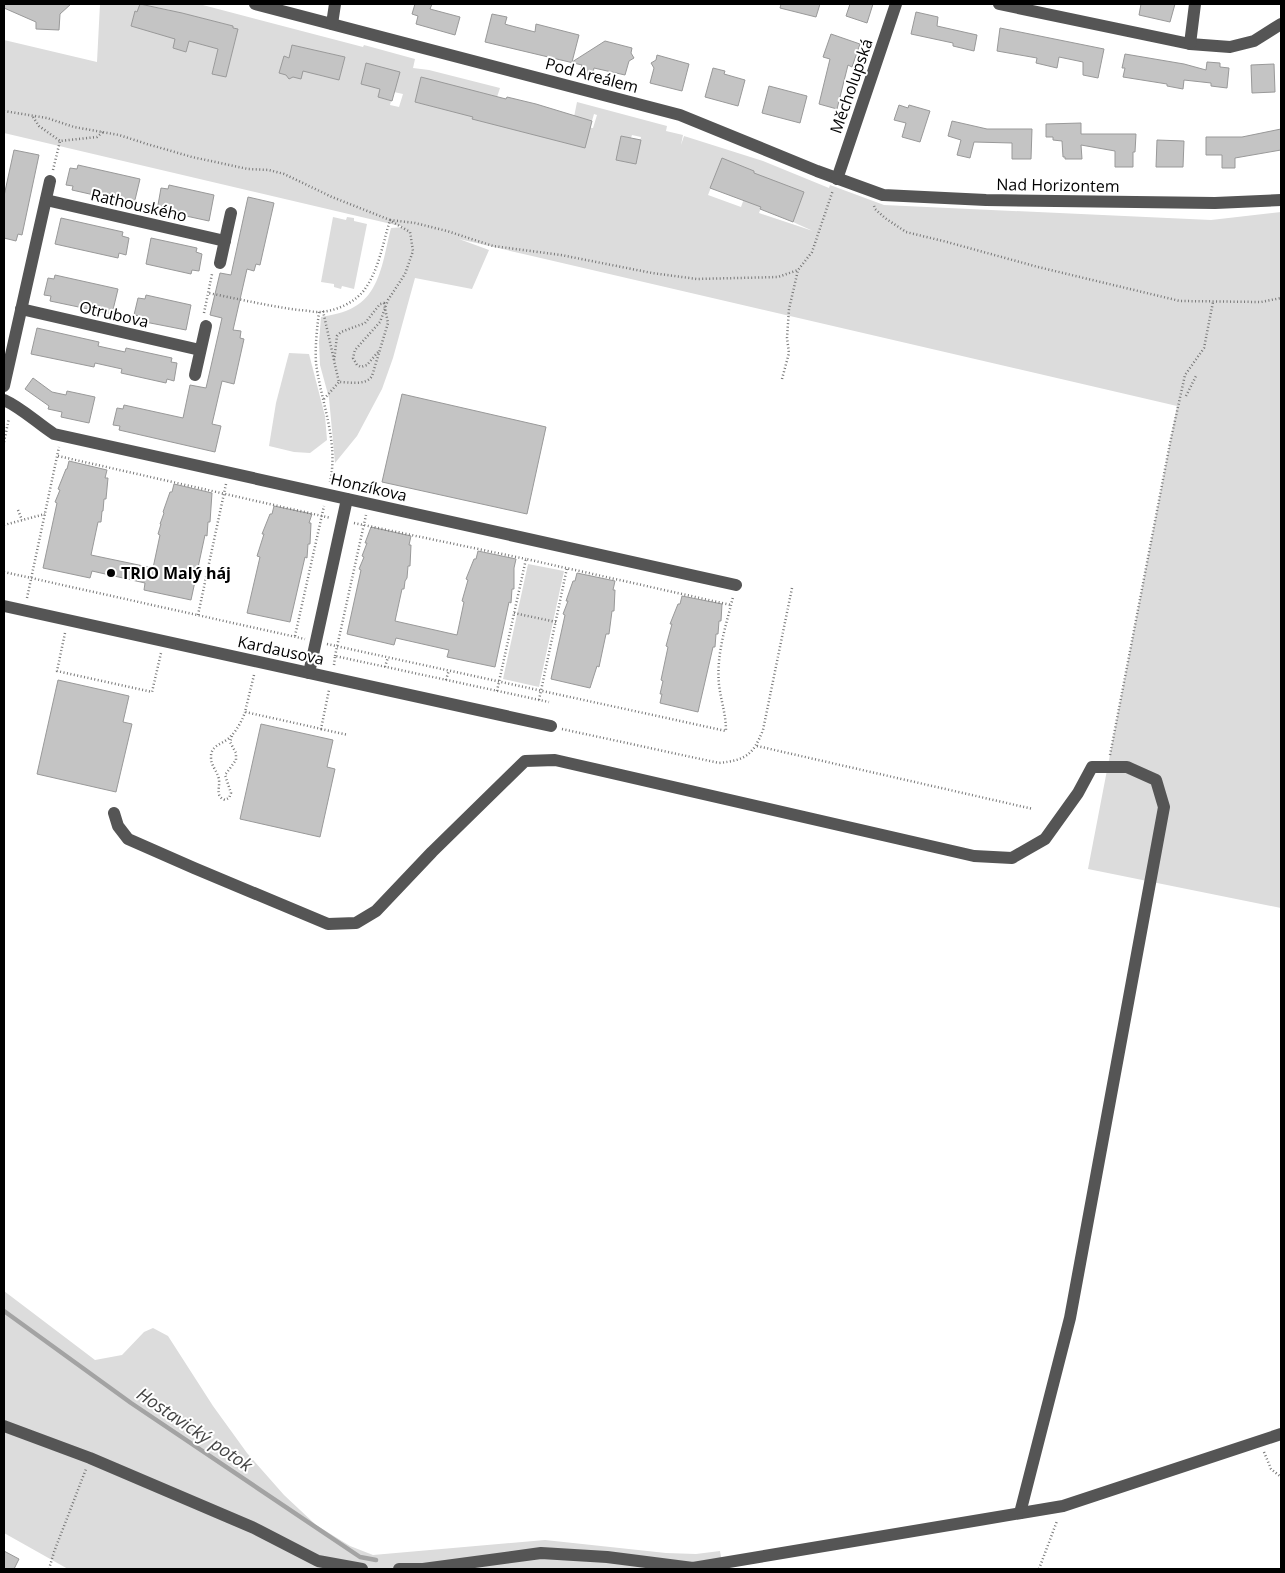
<svg xmlns="http://www.w3.org/2000/svg" width="1285" height="1573" font-family="'Open Sans',sans-serif">
<rect width="100%" height="100%" fill="#fff"/>
<!-- green -->
<g fill="#dcdcdc" fill-rule="evenodd">
<path d="M 100,4 L 199,4 L 363,47 L 364,45 L 415,59 L 413,68 L 429,70 L 500,88 L 497,97 L 479,92 L 472,118 L 593,128 L 597,115 L 594,114 L 592,121 L 574,117 L 577,102 L 667,126 L 666,131 L 683,135 L 681,145 L 684,136 L 763,161 L 829,188 L 830,185 L 884,205 L 1211,220 L 1281,212 L 1281,908 L 1088,869 L 1177,406 L 459,239 L 489,250 L 472,289 L 415,278 L 393,358 L 382,389 L 357,436 L 335,463 L 329,398 L 320,365 L 319,342 L 321,317 C 331,315 345,313 354,307 C 381,293 384,254 391,228 L 404,227 L 4,133 L 4,40 L 97,62 ZM 140,4 L 170,10 L 166,24 L 157,33 L 131,26 L 135,11 L 137,12 ZM 182,13 L 233,26 L 233,28 L 238,29 L 226,77 L 212,73 L 218,49 L 190,38 L 186,52 L 173,48 ZM 292,45 L 309,49 L 286,75 L 284,57 L 289,58 ZM 324,52 L 345,57 L 339,80 L 318,75 ZM 366,63 L 399,72 L 394,92 L 403,94 L 399,107 L 390,105 L 391,101 L 378,97 L 380,89 L 361,83 ZM 421,77 L 455,112 L 415,102 ZM 632,135 L 641,137 L 636,163 L 617,160 L 621,136 L 631,138 ZM 722,159 L 754,171 L 741,207 L 708,195 ZM 771,180 L 804,192 L 793,222 L 813,231 L 759,213 Z"/>
<path d="M 333,217 L 346,220 L 347,217 L 354,218 L 354,221 L 367,224 L 354,289 L 342,286 L 341,289 L 334,287 L 334,284 L 321,282 Z"/>
<path d="M 289,353 L 309,354 L 325,416 L 327,440 L 310,453 L 294,452 L 269,446 L 276,403 Z"/>
<path d="M 528,564 L 564,571 L 539,687 L 503,679 Z"/>
<path d="M 4,1291 L 95,1360 L 122,1355 L 144,1332 L 153,1328 L 168,1336 L 213,1406 L 247,1453 L 284,1495 L 316,1525 L 350,1546 L 373,1555 L 545,1540 L 666,1553 L 696,1554 L 720,1551 L 723,1569 L 68,1569 L 4,1533 Z"/>
</g>
<g fill="none" stroke-linecap="round" stroke-linejoin="round">
<!-- stream -->
<path stroke="#a3a3a3" stroke-width="4.5" d="M 4,1311 L 131,1403 L 360,1557 L 376,1560"/>
</g>
<!-- building -->
<g fill="#c4c4c4" stroke="#999">
<path d="M 4,4 L 71,4 L 60,14 L 59,30 L 36,29 L 36,22 L 4,8 Z"/>
<path d="M 140,4 L 182,13 L 233,26 L 233,28 L 238,29 L 226,77 L 212,74 L 218,49 L 189,41 L 186,52 L 173,48 L 175,39 L 131,26 L 135,11 L 137,12 Z"/>
<path d="M 415,4 L 432,4 L 430,9 L 460,17 L 455,35 L 416,24 L 418,16 L 412,14 Z"/>
<path d="M 781,4 L 820,4 L 816,17 L 780,8 Z"/>
<path d="M 850,4 L 873,4 L 867,23 L 846,16 Z"/>
<path d="M 1141,4 L 1175,4 L 1170,22 L 1139,15 Z"/>
<path d="M 916,12 L 938,17 L 937,26 L 977,35 L 974,51 L 953,46 L 953,43 L 911,34 Z"/>
<path d="M 492,14 L 507,17 L 505,24 L 508,25 L 535,32 L 536,24 L 579,35 L 572,62 L 605,41 L 632,48 L 631,53 L 634,58 L 629,61 L 625,75 L 594,68 L 592,77 L 579,74 L 582,65 L 485,42 Z"/>
<path d="M 1000,28 L 1104,49 L 1098,78 L 1083,75 L 1083,62 L 1059,57 L 1057,68 L 1036,63 L 1037,58 L 997,51 Z"/>
<path d="M 831,34 L 860,44 L 852,67 L 848,65 L 837,109 L 819,104 L 830,59 L 823,57 Z"/>
<path d="M 292,45 L 345,57 L 339,80 L 303,71 L 301,79 L 293,77 L 289,79 L 286,75 L 279,73 L 284,56 L 289,58 Z"/>
<path d="M 1125,54 L 1184,64 L 1206,70 L 1207,62 L 1220,63 L 1220,67 L 1229,68 L 1227,88 L 1211,86 L 1211,83 L 1184,80 L 1183,89 L 1167,86 L 1167,84 L 1123,77 L 1125,68 L 1122,68 Z"/>
<path d="M 657,55 L 689,64 L 682,91 L 650,83 L 654,68 L 651,63 L 656,60 Z"/>
<path d="M 366,63 L 400,72 L 392,101 L 378,97 L 380,89 L 361,84 Z"/>
<path d="M 1274,64 L 1275,92 L 1252,93 L 1251,65 Z"/>
<path d="M 713,68 L 725,71 L 724,74 L 745,80 L 738,106 L 705,97 Z"/>
<path d="M 421,77 L 506,99 L 507,97 L 536,104 L 592,121 L 585,148 L 472,119 L 473,117 L 415,102 Z"/>
<path d="M 769,86 L 807,96 L 800,123 L 762,113 Z"/>
<path d="M 899,105 L 908,108 L 909,105 L 930,111 L 920,142 L 902,137 L 906,123 L 894,120 Z"/>
<path d="M 952,121 L 987,129 L 1032,129 L 1031,159 L 1012,159 L 1012,143 L 974,142 L 970,158 L 957,155 L 961,140 L 948,136 Z"/>
<path d="M 1081,123 L 1081,134 L 1136,134 L 1135,152 L 1133,152 L 1133,167 L 1115,167 L 1115,151 L 1081,145 L 1082,159 L 1065,159 L 1065,157 L 1063,157 L 1062,141 L 1053,140 L 1053,137 L 1046,137 L 1046,124 Z"/>
<path d="M 1281,129 L 1281,150 L 1235,158 L 1235,168 L 1222,168 L 1222,155 L 1206,155 L 1206,137 L 1242,137 Z"/>
<path d="M 621,136 L 641,140 L 636,164 L 616,160 Z"/>
<path d="M 1157,140 L 1184,141 L 1183,167 L 1156,167 Z"/>
<path d="M 14,150 L 39,155 L 22,235 L 18,234 L 16,241 L 4,238 L 4,196 Z"/>
<path d="M 722,158 L 754,171 L 754,173 L 804,192 L 793,222 L 760,209 L 761,207 L 710,188 Z"/>
<path d="M 78,165 L 140,179 L 134,204 L 72,190 L 73,186 L 66,185 L 70,168 L 77,169 Z"/>
<path d="M 169,185 L 214,195 L 209,221 L 163,211 L 164,207 L 158,205 L 161,188 L 168,189 Z"/>
<path d="M 248,197 L 274,203 L 260,265 L 256,264 L 254,271 L 247,269 L 233,330 L 241,331 L 240,338 L 244,339 L 234,384 L 222,381 L 212,424 L 221,426 L 215,452 L 119,430 L 120,426 L 113,425 L 117,408 L 123,409 L 124,405 L 183,418 L 190,385 L 206,388 L 222,318 L 210,315 L 220,273 L 231,275 Z"/>
<path d="M 61,218 L 123,232 L 122,236 L 129,238 L 126,255 L 119,253 L 118,258 L 55,244 Z"/>
<path d="M 151,238 L 197,248 L 196,252 L 202,254 L 199,271 L 192,270 L 191,274 L 146,264 Z"/>
<path d="M 55,275 L 118,289 L 112,314 L 50,301 L 51,296 L 44,295 L 48,278 L 54,279 Z"/>
<path d="M 146,295 L 191,305 L 186,330 L 140,321 L 141,316 L 134,315 L 138,298 L 145,299 Z"/>
<path d="M 37,328 L 99,342 L 98,346 L 125,352 L 126,348 L 172,358 L 171,362 L 177,363 L 174,381 L 167,379 L 166,383 L 121,373 L 122,369 L 95,363 L 94,367 L 31,354 Z"/>
<path d="M 33,378 L 52,392 L 66,395 L 67,391 L 95,397 L 89,423 L 61,417 L 62,412 L 48,409 L 49,406 L 25,389 Z"/>
<path d="M 402,394 L 546,427 L 527,514 L 382,482 Z"/>
<path d="M 69,461 L 107,470 L 105,478 L 108,478 L 106,499 L 104,499 L 103,511 L 102,511 L 101,522 L 98,522 L 91,555 L 153,568 L 160,535 L 158,534 L 161,524 L 160,524 L 164,513 L 163,512 L 170,492 L 172,492 L 174,484 L 212,493 L 210,522 L 208,522 L 207,536 L 205,535 L 191,600 L 144,590 L 145,583 L 92,571 L 90,578 L 43,568 L 57,503 L 55,502 L 60,490 L 58,489 L 66,469 L 67,469 Z"/>
<path d="M 274,506 L 312,514 L 309,523 L 311,523 L 310,544 L 308,544 L 307,558 L 305,557 L 290,622 L 247,613 L 260,557 L 257,556 L 264,534 L 262,534 L 270,514 L 272,514 Z"/>
<path d="M 371,527 L 411,536 L 409,545 L 411,545 L 410,566 L 408,566 L 407,578 L 405,581 L 404,589 L 402,589 L 395,621 L 457,635 L 464,602 L 462,601 L 468,580 L 466,579 L 474,559 L 476,559 L 478,551 L 516,559 L 514,568 L 514,589 L 512,589 L 511,603 L 509,602 L 495,667 L 447,657 L 449,650 L 396,638 L 394,645 L 347,634 L 361,570 L 359,569 L 364,557 L 362,556 L 367,543 L 365,543 Z"/>
<path d="M 577,573 L 615,581 L 613,590 L 615,590 L 614,611 L 612,611 L 609,634 L 606,634 L 599,667 L 597,666 L 590,688 L 551,679 L 565,615 L 563,614 L 568,601 L 566,601 L 573,581 L 575,581 Z"/>
<path d="M 682,596 L 722,604 L 721,621 L 719,621 L 718,634 L 716,634 L 715,647 L 713,647 L 698,712 L 660,703 L 662,694 L 660,694 L 663,681 L 661,680 L 668,647 L 666,646 L 672,624 L 670,624 L 678,604 L 680,604 Z"/>
<path d="M 58,680 L 129,696 L 123,722 L 132,724 L 116,792 L 37,774 Z"/>
<path d="M 261,724 L 333,740 L 327,767 L 335,769 L 320,837 L 240,819 Z"/>
<path d="M 4,1551 L 19,1559 L 14,1569 L 4,1569 Z"/>
</g>
<g fill="none" stroke-linecap="round" stroke-linejoin="round">
<!-- path -->
<g stroke="#777" stroke-width="2.5" stroke-dasharray="1 2.5" stroke-linecap="butt">
<path d="M 4,111 L 47,118 L 74,127 L 119,135 L 147,144 L 192,157 L 248,169 L 269,170 L 284,174 L 332,197 L 390,220 C 383,243 379,269 365,289 C 356,302 335,312 318,312 C 312,312 305,310 299,310 C 268,306 239,299 208,293"/>
<path d="M 33,117 L 39,126 L 60,141"/>
<path d="M 53,170 L 60,141 L 97,137 L 104,131"/>
<path d="M 874,206 L 875,209 L 885,218 L 906,232 L 947,242 L 1038,267 L 1180,301 L 1261,302 L 1281,298"/>
<path d="M 390,220 L 415,223 L 447,231 L 493,246 L 561,255 L 652,273 L 697,279 L 778,277 L 798,270 L 812,252 L 833,190"/>
<path d="M 384,303 L 388,323 L 372,376 C 366,386 349,382 339,382 L 334,361 L 337,336 L 341,332 L 365,323 L 380,304 Z"/>
<path d="M 323,311 L 334,360"/>
<path d="M 319,312 C 317,329 315,345 316,363 C 321,402 339,442 330,482"/>
<path d="M 204,313 L 212,274"/>
<path d="M 378,352 L 367,365 L 361,367 L 357,365 L 353,358 L 355,350 L 380,322 L 388,300 L 405,274 L 413,251 L 410,232 L 391,221"/>
<path d="M 782,379 L 789,353 L 787,338 L 789,309 L 798,270"/>
<path d="M 1186,396 L 1196,376"/>
<path d="M 324,399 L 339,382"/>
<path d="M 4,442 L 9,418"/>
<path d="M 58,456 L 331,518"/>
<path d="M 18,510 L 22,520"/>
<path d="M 354,523 L 526,559"/>
<path d="M 4,525 L 45,514"/>
<path d="M 4,572 L 305,639"/>
<path d="M 27,598 L 59,447"/>
<path d="M 514,613 L 556,622"/>
<path d="M 198,615 L 226,484"/>
<path d="M 65,633 L 57,671 L 152,692 L 161,653"/>
<path d="M 295,636 L 324,506"/>
<path d="M 327,644 L 726,731 C 726,714 721,701 719,685 C 716,654 726,626 733,597"/>
<path d="M 335,656 L 366,515"/>
<path d="M 334,665 L 335,656 L 549,702"/>
<path d="M 385,667 L 388,657"/>
<path d="M 254,675 L 245,712 L 313,727 L 321,729 L 329,690"/>
<path d="M 446,680 L 449,670"/>
<path d="M 497,691 L 526,559 L 731,605"/>
<path d="M 539,700 L 567,568"/>
<path d="M 321,729 L 348,735"/>
<path d="M 562,729 L 719,763 C 746,760 753,755 763,730 L 792,588"/>
<path d="M 232,736 L 230,742 L 236,753 L 236,760 L 225,775 L 231,793 L 229,798 L 225,800 C 215,796 220,789 219,780 C 218,772 211,766 211,758 C 210,744 225,744 231,736 C 237,730 243,719 245,712"/>
<path d="M 757,746 L 1033,809"/>
<path d="M 1110,755 L 1170,443 L 1185,375 L 1204,348 L 1213,302"/>
<path d="M 1264,1452 L 1271,1469 L 1281,1477"/>
<path d="M 49,1569 L 54,1552 L 86,1469"/>
<path d="M 1039,1569 L 1057,1521"/>
</g>
<!-- minor -->
<g stroke="#555" stroke-width="12">
<path d="M 255,4 L 680,115 L 817,171 L 883,195 L 986,200 L 1215,203 L 1281,200"/>
<path d="M 999,4 L 1190,44 L 1230,47 L 1254,41 L 1281,24"/>
<path d="M 332,24 L 335,4"/>
<path d="M 1190,44 L 1195,4"/>
<path d="M 837,179 L 896,4"/>
<path d="M 46,200 L 225,241"/>
<path d="M 220,263 L 231,213"/>
<path d="M 21,309 L 200,350"/>
<path d="M 195,375 L 206,326"/>
<path d="M 4,386 L 50,181"/>
<path d="M 4,400 C 22,408 37,423 54,434 L 736,585"/>
<path d="M 4,606 L 551,726"/>
<path d="M 309,673 L 347,499"/>
<path d="M 114,813 L 118,826 L 128,839 L 194,868 L 328,924 L 356,923 L 376,911 L 432,852 L 525,761 L 555,760 L 974,856 L 1012,858 L 1045,839 L 1078,793 L 1092,767 L 1127,767 L 1156,780 L 1164,807 L 1070,1318 L 1020,1513"/>
<path d="M 4,1426 L 90,1458 L 254,1528 L 318,1561 L 362,1569"/>
<path d="M 399,1569 L 423,1569 L 541,1553 L 607,1557 L 693,1568 L 1063,1506 L 1281,1434"/>
</g>
</g>
<!-- markers -->
<circle fill="#000" stroke="#fff" stroke-width="2" cx="111" cy="573" r="5"/>
<g text-anchor="middle" dominant-baseline="central" stroke-width="4" stroke-linejoin="round" paint-order="stroke">
<!-- street labels -->
<g font-size="16" fill="#000" stroke="#fff">
<text transform="translate(592 75) rotate(15)">Pod Areálem</text>
<text transform="translate(851 86) rotate(-71)">Měcholupská</text>
<text transform="translate(1058 185) rotate(1)">Nad Horizontem</text>
<text transform="translate(139 205) rotate(13)">Rathouského</text>
<text transform="translate(114 314) rotate(13)">Otrubova</text>
<text transform="translate(369 487) rotate(13)">Honzíkova</text>
<text transform="translate(281 650) rotate(12)">Kardausova</text>
</g>
<!-- poi labels -->
<g font-size="16" font-weight="bold" fill="#000" stroke="#fff" text-anchor="start">
<text x="121" y="573">TRIO Malý háj</text>
</g>
<!-- water labels -->
<g font-size="18" font-style="italic" fill="#444" stroke="#fff">
<text transform="translate(195 1429) rotate(34)">Hostavický potok</text>
</g>
</g>
<!-- border -->
<rect width="1285" height="1573" fill="none" stroke="#000000" stroke-width="10"/>
</svg>
